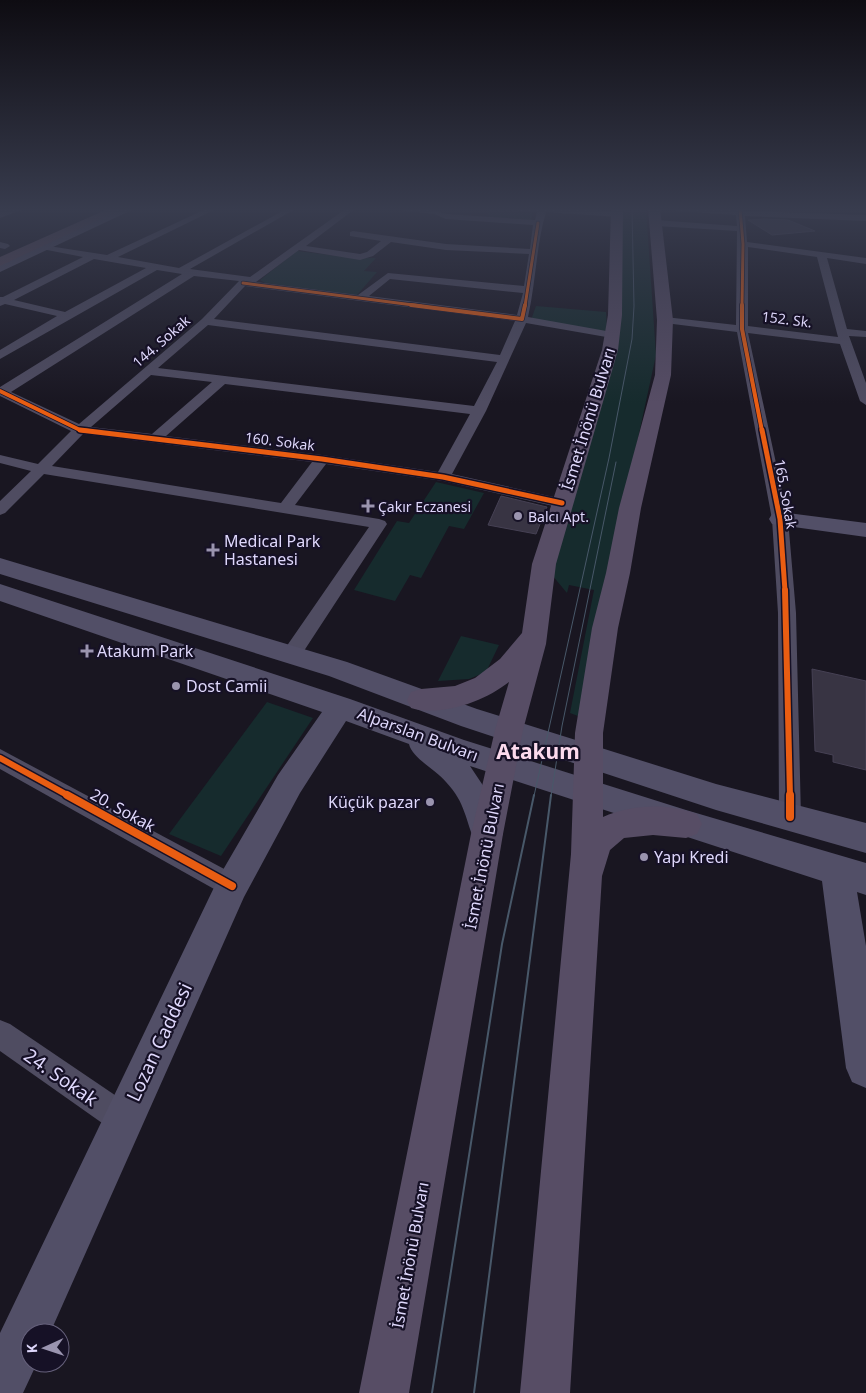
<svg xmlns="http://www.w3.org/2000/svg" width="866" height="1393" font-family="'Noto Sans',sans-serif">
<rect width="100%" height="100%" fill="#191621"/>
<!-- green -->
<g fill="#162b2d">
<path d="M 488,208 L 533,210 L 531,220 L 489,217 Z"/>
<path d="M 621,208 L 646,208 L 656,355 L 578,716 L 570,713 L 594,590 L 569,585 L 567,593 L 552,575 L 616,347 Z"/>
<path d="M 297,251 L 354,258 L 376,258 L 364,271 L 377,272 L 357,295 L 265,283 L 260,280 Z"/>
<path d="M 536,306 L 606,312 L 607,330 L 604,331 L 531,320 Z"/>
<path d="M 436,482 L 484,493 L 464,529 L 449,526 L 421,578 L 410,575 L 395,601 L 354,590 L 397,521 L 409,523 Z"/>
<path d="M 461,636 L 499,645 L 486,672 L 469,679 L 438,681 Z"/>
<path d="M 267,702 L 313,718 L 221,856 L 169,834 Z"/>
</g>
<!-- building -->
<g fill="#383443" stroke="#464154">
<path d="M 764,219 L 788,220 L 815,231 L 772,235 L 748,220 Z"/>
<path d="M 501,496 L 547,507 L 536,534 L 488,525 Z"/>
<path d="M 812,669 L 866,681 L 866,770 L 833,762 L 833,755 L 815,751 Z"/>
</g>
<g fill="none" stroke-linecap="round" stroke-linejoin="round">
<!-- street -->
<g fill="#4f4c61" fill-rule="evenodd">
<path d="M 208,208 L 218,208 L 118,257 L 179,268 L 288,208 L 297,208 L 190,269 L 250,277 L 347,208 L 356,208 L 306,246 L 360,254 L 367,252 L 381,241 L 350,236 L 350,232 L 353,231 L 446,244 L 530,249 L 533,225 L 446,219 L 434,214 L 405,211 L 401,208 L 421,208 L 447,214 L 535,220 L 537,212 L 519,211 L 515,208 L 553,208 L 621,212 L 622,214 L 618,217 L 546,212 C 536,246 536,282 528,317 L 612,332 L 618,335 L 612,338 L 526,323 L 486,411 L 452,474 L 567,500 L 570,503 L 567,506 L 562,508 L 443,481 L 326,464 L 295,505 L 379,519 L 385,521 L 387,524 L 298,660 L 291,662 L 284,660 L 281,655 L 284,650 L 369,527 L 44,474 L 5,513 L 0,515 L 0,501 L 31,471 L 0,463 L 0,455 L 38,464 L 71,431 L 0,396 L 0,387 L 182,274 L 157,270 L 0,359 L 0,350 L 57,316 L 5,304 L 0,306 L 0,297 L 3,297 L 83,257 L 42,249 L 42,245 L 107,255 ZM 391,242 L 446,250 L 529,254 L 524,286 L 388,273 L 358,295 L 256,282 L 299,250 L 360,260 L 373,256 ZM 94,259 L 146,268 L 65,312 L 14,300 ZM 194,276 L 239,281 L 202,319 L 79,424 L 11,392 ZM 390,279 L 523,293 L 517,315 L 369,296 ZM 245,286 L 515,321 L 500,355 L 214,319 ZM 208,325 L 497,362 L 474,406 L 158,368 ZM 151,375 L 212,382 L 152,434 L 91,427 ZM 225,384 L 470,414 L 438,472 L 322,455 L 166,436 ZM 83,434 L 312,462 L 281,503 L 52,466 Z"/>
<path d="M 672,208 L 736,210 L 736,208 L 744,208 L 744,211 L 866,215 L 866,221 L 745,216 L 747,242 L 866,258 L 866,264 L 827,258 L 847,329 L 866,331 L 866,337 L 849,336 L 866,383 L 866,405 L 860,401 L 840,344 L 748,333 L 788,519 L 796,613 L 801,817 L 798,824 L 790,827 L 782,824 L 779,817 L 778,613 L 772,519 L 737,332 L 665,323 L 659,320 L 665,317 L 736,325 L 737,231 L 656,226 L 652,223 L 656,220 L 737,226 L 736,215 L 676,211 ZM 748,247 L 817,257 L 838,337 L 748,326 Z"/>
<path d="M 0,242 L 8,244 L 10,246 L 5,249 L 0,248 Z"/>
<path d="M 0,749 L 241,878 L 244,886 L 241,894 L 232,898 L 223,894 L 0,769 Z"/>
<path d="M 0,1020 L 10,1024 L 134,1108 L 138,1119 L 134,1130 L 123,1134 L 112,1130 L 0,1051 Z"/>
</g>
<!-- secondary -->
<g fill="#524f67" fill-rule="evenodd">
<path d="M 7,208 L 23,208 L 21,210 L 0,218 L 0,210 Z"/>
<path d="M 122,208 L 136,208 L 0,272 L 0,263 Z"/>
<path d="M 558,208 L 568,208 L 571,211 L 565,214 L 561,213 Z"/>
<path d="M 780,512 L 866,523 L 866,537 L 772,524 L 769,519 L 772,514 Z"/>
<path d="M 0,558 L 347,662 L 477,709 L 716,784 L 866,823 L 866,853 L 716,810 L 461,726 L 329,676 L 0,574 Z"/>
<path d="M 0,584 L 350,699 L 464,740 L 686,810 L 866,863 L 866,895 L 857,892 L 866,946 L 866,1088 L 852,1082 L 846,1068 L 822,881 L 470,766 L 490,796 L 503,834 L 498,844 L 487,848 L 476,844 C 465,820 466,803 446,782 C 436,770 412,758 409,744 L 346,721 L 300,793 L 244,897 L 50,1333 L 30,1333 L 30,1363 L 37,1363 L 23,1393 L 0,1393 L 0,1333 L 220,875 L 278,775 L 322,712 L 0,601 Z"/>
</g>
<!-- primary -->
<g fill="#574d65" fill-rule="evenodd">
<path d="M 611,208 L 623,208 L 622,315 L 618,350 L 556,564 L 546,644 L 523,730 L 503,834 L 409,1393 L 359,1393 L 471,834 L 495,730 L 509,682 C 485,701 442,717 411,708 L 407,700 L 411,692 L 421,689 L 455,686 L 475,678 L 500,659 L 522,633 L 532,564 L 602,350 L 608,315 Z"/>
<path d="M 648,208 L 660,208 L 673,320 L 671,375 L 641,508 L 630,573 L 618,628 L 603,733 L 603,817 C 631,804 668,803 697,814 L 702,824 L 697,834 L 686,838 L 653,835 L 624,838 L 610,850 L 602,876 L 570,1393 L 520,1393 L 571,854 L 575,733 L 592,628 L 606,573 L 619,508 L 655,375 L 657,320 Z"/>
</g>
<!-- highway -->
<path fill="#5d4c5f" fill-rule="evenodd" d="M 110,208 L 124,208 L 0,266 L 0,257 Z"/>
<!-- tram-far1 -->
<g stroke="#485869" stroke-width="1">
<path d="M 534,796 L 609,458 L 632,339 L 634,306 L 632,208"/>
<path d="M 551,796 L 562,726 L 616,462"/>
</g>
<!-- tram -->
<g stroke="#485869" stroke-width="2">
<path d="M 432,1393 L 502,944 L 534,795"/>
<path d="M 474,1393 L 551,795"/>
</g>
<defs>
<g id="cycleway-far4">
<path d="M 740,208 L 743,244 L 742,306"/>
<path d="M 243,283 L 421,306"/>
<path d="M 525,306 L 538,223"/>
</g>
<g id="cycleway-far3">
<path d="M 411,305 L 522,319 L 525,305"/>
<path d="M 742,305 L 742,329 L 762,431"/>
<path d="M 0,391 L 80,430 L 89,431"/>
</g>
<g id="cycleway-far2">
<path d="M 80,430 L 322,459 L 443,477 L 562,503"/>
<path d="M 762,430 L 780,519 L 785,591"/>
</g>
<g id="cycleway-far1">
<path d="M 785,590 L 790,796"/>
<path d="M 0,758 L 69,796"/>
</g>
<g id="cycleway">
<path d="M 67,795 L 232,886"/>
<path d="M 790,795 L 790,817"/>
</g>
</defs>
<!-- cycleway-far4 casing -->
<use href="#cycleway-far4" stroke="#161126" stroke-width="4.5"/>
<!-- cycleway-far3 casing -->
<use href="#cycleway-far3" stroke="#161126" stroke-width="5.5"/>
<!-- cycleway-far2 casing -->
<use href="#cycleway-far2" stroke="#161126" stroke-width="8"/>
<!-- cycleway-far1 casing -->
<use href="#cycleway-far1" stroke="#161126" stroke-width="9"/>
<!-- cycleway casing -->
<use href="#cycleway" stroke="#161126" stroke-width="11"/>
<!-- cycleway-far4 -->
<use href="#cycleway-far4" stroke="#e95d12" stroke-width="3"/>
<!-- cycleway-far3 -->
<use href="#cycleway-far3" stroke="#e95d12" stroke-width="4"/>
<!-- cycleway-far2 -->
<use href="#cycleway-far2" stroke="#e95d12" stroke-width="5"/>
<!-- cycleway-far1 -->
<use href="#cycleway-far1" stroke="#e95d12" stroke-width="6"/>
<!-- cycleway -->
<use href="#cycleway" stroke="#e95d12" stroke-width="8"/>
</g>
<!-- sky -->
<linearGradient id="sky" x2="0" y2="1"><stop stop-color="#0e0c12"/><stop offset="0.52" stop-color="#383c4e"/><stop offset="1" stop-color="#383c4e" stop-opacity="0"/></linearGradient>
<rect width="866" height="403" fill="url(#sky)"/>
<!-- markers -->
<g fill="#9a94af" stroke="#161126" stroke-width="2">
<path d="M365.5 498.5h5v5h5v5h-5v5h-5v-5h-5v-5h5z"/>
<circle cx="518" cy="516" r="5"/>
<path d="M210.5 542.5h5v5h5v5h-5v5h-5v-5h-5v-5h5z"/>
<path d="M84.5 643.5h5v5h5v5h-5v5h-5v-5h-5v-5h5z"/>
<circle cx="176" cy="686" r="5"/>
<circle cx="430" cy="802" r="5"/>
<circle cx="644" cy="857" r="5"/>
</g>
<g text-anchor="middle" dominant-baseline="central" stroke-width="4.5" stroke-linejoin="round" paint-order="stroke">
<!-- far-street labels -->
<g font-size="14" fill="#dfd8fc" stroke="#161126">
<text transform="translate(787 319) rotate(7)">152. Sk.</text>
<text transform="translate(161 341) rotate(-41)">144. Sokak</text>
<text transform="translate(280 441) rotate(7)">160. Sokak</text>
<text transform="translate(786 494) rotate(80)">165. Sokak</text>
</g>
<!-- far-poi labels -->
<g font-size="14" fill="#dfd8fc" stroke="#161126" text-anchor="start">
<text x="378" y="506">Çakır Eczanesi</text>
<text x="528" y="516">Balcı Apt.</text>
</g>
<!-- street labels -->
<g font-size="16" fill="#dfd8fc" stroke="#161126">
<text transform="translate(588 419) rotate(-73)">İsmet İnönü Bulvarı</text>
<text transform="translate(418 734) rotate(20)">Alparslan Bulvarı</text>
<text transform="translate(123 810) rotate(29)">20. Sokak</text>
<text transform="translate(484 856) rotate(-79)">İsmet İnönü Bulvarı</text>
<text transform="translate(410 1255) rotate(-80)">İsmet İnönü Bulvarı</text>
</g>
<!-- poi labels -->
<g font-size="16" fill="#dfd8fc" stroke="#161126" text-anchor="start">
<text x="224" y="541">Medical Park<tspan x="224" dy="18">Hastanesi</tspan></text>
<text x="97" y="651">Atakum Park</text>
<text x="186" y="686">Dost Camii</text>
<text x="420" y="802" text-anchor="end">Küçük pazar</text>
<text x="654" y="857">Yapı Kredi</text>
</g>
<!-- near-street labels -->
<g font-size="19" fill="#dfd8fc" stroke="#161126">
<text transform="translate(159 1042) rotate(-65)">Lozan Caddesi</text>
<text transform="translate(61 1077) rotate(35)">24. Sokak</text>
</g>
<!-- district labels -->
<g font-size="21" font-weight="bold" fill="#fcdaed" stroke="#161126">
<text x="538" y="751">Atakum</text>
</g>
</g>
<!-- north arrow -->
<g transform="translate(45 1348) rotate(267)"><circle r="24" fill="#161126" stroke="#66617c"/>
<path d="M0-4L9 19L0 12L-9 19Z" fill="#9a94af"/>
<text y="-8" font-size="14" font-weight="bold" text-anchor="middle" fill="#dfd8fc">K</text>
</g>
</svg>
